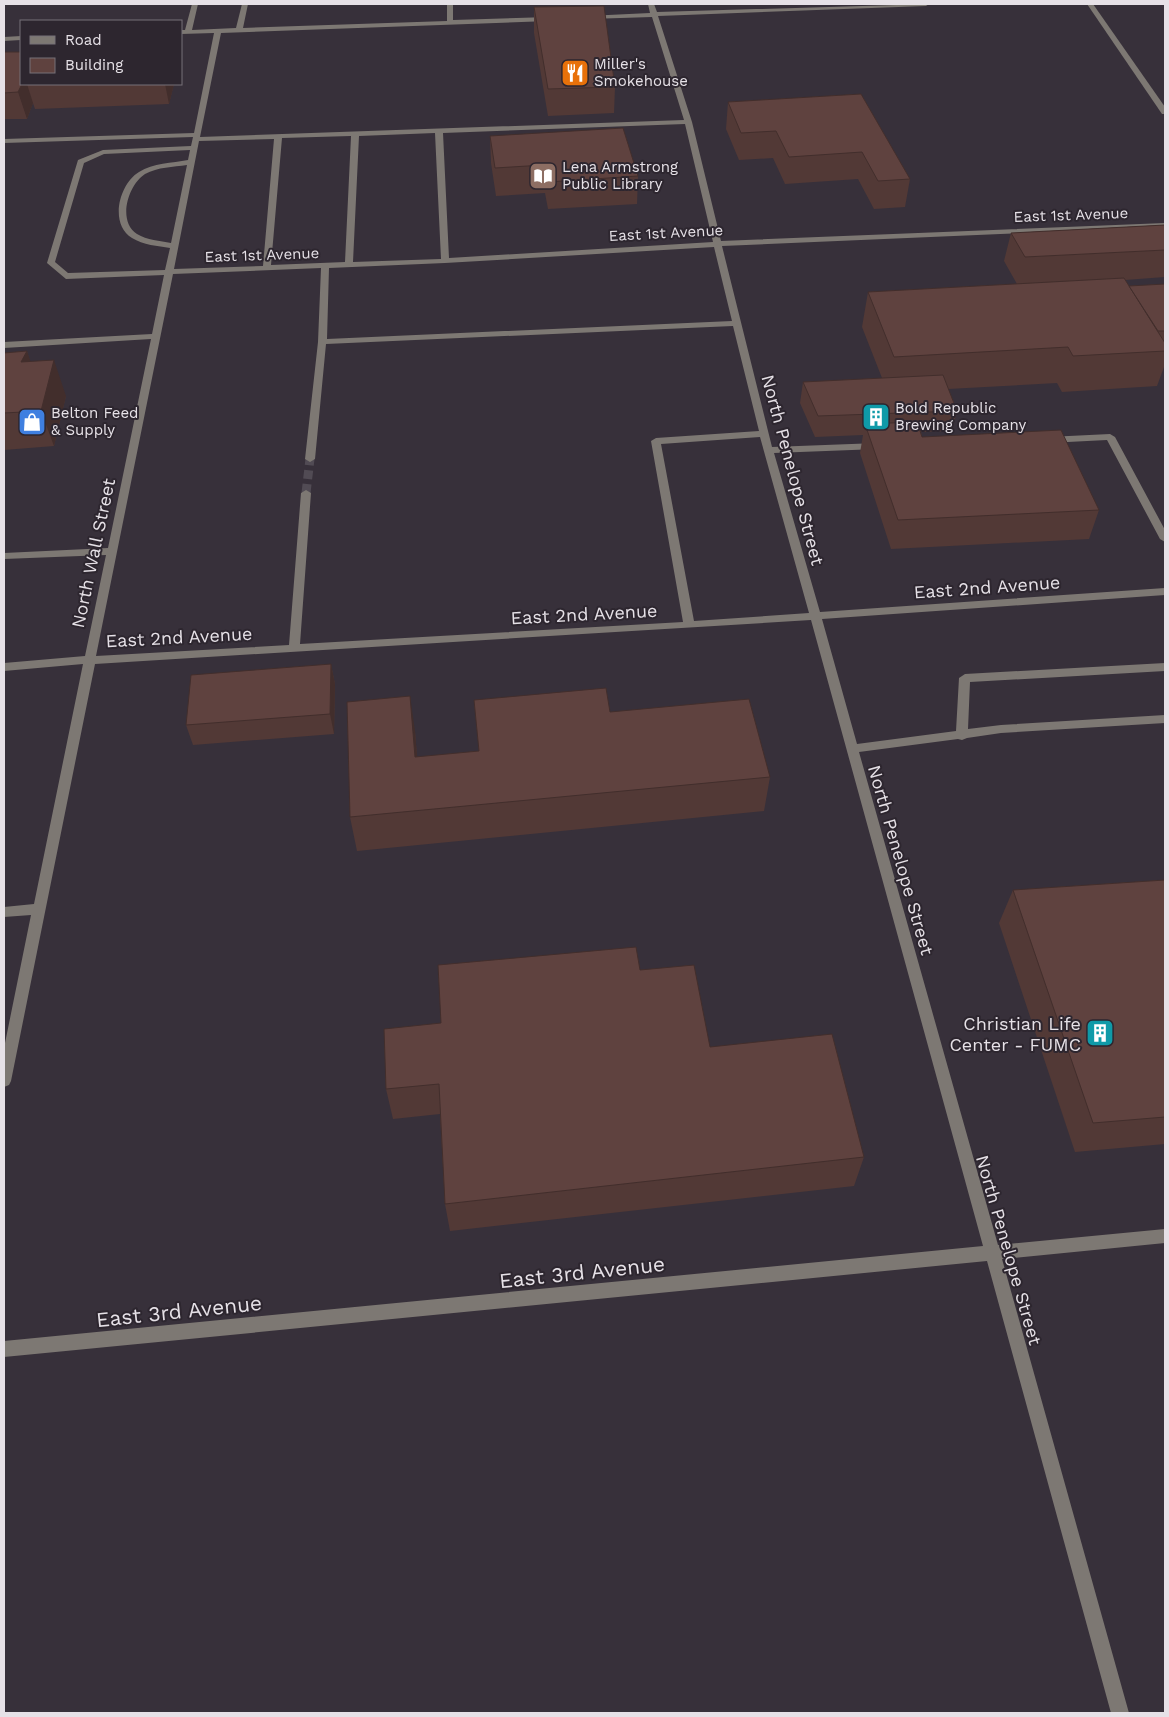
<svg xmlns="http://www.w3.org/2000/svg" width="1169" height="1717" font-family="'Work Sans',sans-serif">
<rect width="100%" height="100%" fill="#37303a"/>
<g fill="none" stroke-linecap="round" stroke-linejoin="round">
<!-- minor-tunnel -->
<path stroke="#514b54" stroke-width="9" stroke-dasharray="9 5" stroke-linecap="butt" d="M 306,493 L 310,459"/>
<!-- minor -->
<g fill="#7d7873" fill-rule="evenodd">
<path d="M 192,4 L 198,4 L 192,30 L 236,28 L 242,4 L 248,4 L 243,28 L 447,21 L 447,4 L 453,4 L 453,20 L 549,17 L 552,19 L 549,21 L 221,33 L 200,137 L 684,120 L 652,17 L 589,19 L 587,18 L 587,16 L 650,13 L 648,4 L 654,4 L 657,12 L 929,4 L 926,6 L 658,16 L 692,122 L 721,241 L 1165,223 L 1165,227 L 722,246 L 772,447 L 878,443 L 883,446 L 878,449 L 774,453 L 820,612 L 1165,588 L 1165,595 L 822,619 L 857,744 L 956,731 L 959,678 L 965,674 L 1165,663 L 1165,671 L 970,682 L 968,729 L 1001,725 L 1165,715 L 1165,723 L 1001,733 L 967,738 L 962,740 L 958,739 L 859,752 L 998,1245 L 1165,1229 L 1165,1243 L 1002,1259 L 1129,1713 L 1111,1713 L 987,1261 L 4,1357 L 4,1341 L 983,1246 L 811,620 L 95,664 L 11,1081 L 9,1085 L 4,1087 L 4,1048 L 31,915 L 4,917 L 4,907 L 34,904 L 83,664 L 4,671 L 4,663 L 85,656 L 106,555 L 4,559 L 4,553 L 108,548 L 151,339 L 4,348 L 4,342 L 152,334 L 164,275 L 66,279 L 47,263 L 78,160 L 103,150 L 191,146 L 193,137 L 4,143 L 4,139 L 194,133 L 214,33 L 181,34 L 181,30 L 185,30 ZM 685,124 L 713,242 L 449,258 L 443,133 ZM 435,133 L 441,259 L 353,262 L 359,136 ZM 351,136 L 345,262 L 271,265 L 282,138 ZM 274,139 L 263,266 L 174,269 L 199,141 ZM 190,150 L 188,160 C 172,163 153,163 139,172 C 119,184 109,224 132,238 C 143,245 158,246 170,248 L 165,270 L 68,273 L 55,262 L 84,163 L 104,154 ZM 187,165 L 171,243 C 160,241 147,240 137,234 C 117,221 128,185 145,174 C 158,167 173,167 187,165 ZM 714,247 L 732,321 L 327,339 L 329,268 L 445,263 ZM 321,268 L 318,342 L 305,459 L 310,462 L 315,459 L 326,344 L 733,326 L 759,431 L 656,438 L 651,441 L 683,622 L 300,644 L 311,493 L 306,490 L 301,493 L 289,645 L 96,656 L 173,274 ZM 760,437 L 809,613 L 694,621 L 661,444 Z"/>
<path d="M 1087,4 L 1093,4 L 1165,107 L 1165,114 L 1162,114 Z"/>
<path d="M 21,36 L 21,40 L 4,41 L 4,37 Z"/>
<path d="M 1110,434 L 1115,437 L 1165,530 L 1165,542 L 1160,539 L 1107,440 L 1048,443 L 1043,440 L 1048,437 Z"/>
</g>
</g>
<!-- wall -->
<g fill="#523936">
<path d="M 534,7 L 615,87 L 614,113 L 548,116 L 534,33 Z"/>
<path d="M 4,52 L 21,84 L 174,84 L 169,104 L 35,109 L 33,103 L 27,119 L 4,119 Z"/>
<path d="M 861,94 L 910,179 L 905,207 L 874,209 L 858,179 L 785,184 L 773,158 L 739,160 L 726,129 L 728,102 Z"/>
<path d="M 490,136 L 638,176 L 637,204 L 548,209 L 545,193 L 496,196 L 491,163 Z"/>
<path d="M 1165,225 L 1165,277 L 1125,280 L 1129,286 L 1165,284 L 1165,368 L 1164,367 L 1157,386 L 1062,392 L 1057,383 L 948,389 L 957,411 L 952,431 L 921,432 L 922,437 L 1099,510 L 1089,539 L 891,549 L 860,453 L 863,435 L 815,437 L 800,403 L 803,382 L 882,378 L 862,327 L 868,292 L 1017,284 L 1004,261 L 1011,233 Z"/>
<path d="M 27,351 L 30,362 L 66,396 L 54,446 L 4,450 L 4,353 Z"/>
<path d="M 331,664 L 335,684 L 334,734 L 193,745 L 186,725 Z"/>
<path d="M 474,700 L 610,712 L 770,777 L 764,811 L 357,851 L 350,817 L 415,731 L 417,757 L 479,751 Z"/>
<path d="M 1165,880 L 1165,1144 L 1075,1152 L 999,923 L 1013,890 Z"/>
<path d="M 640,970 L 710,1047 L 864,1157 L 854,1186 L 450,1231 L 445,1204 L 440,1114 L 393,1119 L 386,1089 L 441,1023 Z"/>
</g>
<!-- shaded-wall -->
<g fill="#422e2c">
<path d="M 22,84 L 27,84 L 33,103 L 27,119 L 18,92 Z"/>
<path d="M 165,84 L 174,84 L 169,104 Z"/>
<path d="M 27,351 L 39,387 L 21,362 Z"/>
<path d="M 54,360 L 66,396 L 54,446 L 41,411 Z"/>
<path d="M 331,664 L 335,684 L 334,734 L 330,714 Z"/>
<path d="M 410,696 L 415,731 L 420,792 L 415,757 Z"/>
</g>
<!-- building -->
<g fill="#5f423f" stroke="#422e2c">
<path d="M 604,6 L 615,87 L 548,89 L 534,7 Z"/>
<path d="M 4,52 L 21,52 L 22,84 L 18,92 L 4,93 Z"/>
<path d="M 861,94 L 910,179 L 878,181 L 862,152 L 789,157 L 776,131 L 741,133 L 728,102 Z"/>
<path d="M 623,128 L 638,176 L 548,182 L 544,165 L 495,168 L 490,136 Z"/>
<path d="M 1165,225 L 1165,250 L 1025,257 L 1011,233 Z"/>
<path d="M 1124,278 L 1165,343 L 1165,351 L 1073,356 L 1068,347 L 894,357 L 868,292 Z"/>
<path d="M 1165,284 L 1165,331 L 1158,331 L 1129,286 Z"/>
<path d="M 27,351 L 21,362 L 54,360 L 41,411 L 4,413 L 4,353 Z"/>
<path d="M 943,375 L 957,411 L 818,416 L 803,382 Z"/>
<path d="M 917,422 L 922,437 L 1061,430 L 1099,510 L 898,520 L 865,424 Z"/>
<path d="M 331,664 L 330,714 L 186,725 L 191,675 Z"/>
<path d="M 606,688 L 610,712 L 749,699 L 770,777 L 350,817 L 347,702 L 410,696 L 415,757 L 479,751 L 474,700 Z"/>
<path d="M 1165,880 L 1165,1117 L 1093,1123 L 1013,890 Z"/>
<path d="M 636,947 L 640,970 L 694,965 L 710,1047 L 832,1034 L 864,1157 L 445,1204 L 439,1084 L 386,1089 L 384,1029 L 441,1023 L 438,965 Z"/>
</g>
<!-- icons -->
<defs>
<symbol id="restaurant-square" viewBox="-11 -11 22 22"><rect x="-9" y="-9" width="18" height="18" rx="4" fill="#e8710a" stroke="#2d262f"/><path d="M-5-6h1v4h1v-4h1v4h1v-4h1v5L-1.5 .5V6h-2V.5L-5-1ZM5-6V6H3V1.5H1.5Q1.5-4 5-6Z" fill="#fff"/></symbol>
<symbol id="library-square" viewBox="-11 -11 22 22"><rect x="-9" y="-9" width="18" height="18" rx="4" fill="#8d6e63" stroke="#2d262f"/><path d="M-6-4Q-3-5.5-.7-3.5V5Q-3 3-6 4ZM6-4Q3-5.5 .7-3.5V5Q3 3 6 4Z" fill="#fff"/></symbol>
<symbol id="building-square" viewBox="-11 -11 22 22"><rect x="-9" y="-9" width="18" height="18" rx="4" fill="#0f9aa8" stroke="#2d262f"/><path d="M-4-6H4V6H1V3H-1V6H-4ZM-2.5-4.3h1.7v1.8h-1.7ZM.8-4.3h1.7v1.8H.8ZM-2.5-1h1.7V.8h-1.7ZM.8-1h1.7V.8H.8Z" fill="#fff"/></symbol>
<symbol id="shop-square" viewBox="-11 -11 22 22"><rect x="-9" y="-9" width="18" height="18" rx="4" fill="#3f7fe0" stroke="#2d262f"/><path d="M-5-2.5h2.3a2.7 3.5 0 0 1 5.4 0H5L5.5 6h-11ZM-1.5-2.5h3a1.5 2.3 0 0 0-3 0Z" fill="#fff"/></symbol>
</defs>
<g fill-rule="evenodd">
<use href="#restaurant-square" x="559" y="57" width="32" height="32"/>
<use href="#library-square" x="527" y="160" width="32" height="32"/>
<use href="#building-square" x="860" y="401" width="32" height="32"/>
<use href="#shop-square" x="16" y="406" width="32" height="32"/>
<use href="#building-square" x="1084" y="1017" width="32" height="32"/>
</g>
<g text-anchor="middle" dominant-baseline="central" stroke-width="4" stroke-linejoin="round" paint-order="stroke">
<!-- far-poi labels -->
<g font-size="15" fill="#e6e1e7" stroke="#2d262f" text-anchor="start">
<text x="594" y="64">Miller's<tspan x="594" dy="17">Smokehouse</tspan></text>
<text x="562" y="167">Lena Armstrong<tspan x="562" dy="17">Public Library</tspan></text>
<text x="895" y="408">Bold Republic<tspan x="895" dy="17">Brewing Company</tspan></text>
<text x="51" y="413">Belton Feed<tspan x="51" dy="17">&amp; Supply</tspan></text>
</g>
<!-- far-street labels -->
<g font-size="15" fill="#e6e1e7" stroke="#2d262f">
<text transform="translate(1071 215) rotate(-2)">East 1st Avenue</text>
<text transform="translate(666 233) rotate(-3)">East 1st Avenue</text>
<text transform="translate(262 255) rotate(-2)">East 1st Avenue</text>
</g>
<!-- street labels -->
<g font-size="18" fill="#e6e1e7" stroke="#2d262f">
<text transform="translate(793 470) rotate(75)">North Penelope Street</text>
<text transform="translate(93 553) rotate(-78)">North Wall Street</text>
<text transform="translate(987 587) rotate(-4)">East 2nd Avenue</text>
<text transform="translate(584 614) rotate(-3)">East 2nd Avenue</text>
<text transform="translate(179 637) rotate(-3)">East 2nd Avenue</text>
<text transform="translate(901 860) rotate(74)">North Penelope Street</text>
<text transform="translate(1009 1250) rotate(74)">North Penelope Street</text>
</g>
<!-- poi labels -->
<g font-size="18" fill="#e6e1e7" stroke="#2d262f" text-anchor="end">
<text x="1081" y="1023">Christian Life<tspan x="1081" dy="21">Center - FUMC</tspan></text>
</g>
<!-- near-street labels -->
<g font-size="21" fill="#e6e1e7" stroke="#2d262f">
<text transform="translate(582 1272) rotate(-6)">East 3rd Avenue</text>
<text transform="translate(179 1311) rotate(-6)">East 3rd Avenue</text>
</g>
</g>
<!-- border -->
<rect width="1169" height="1717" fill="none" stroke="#e6e1e7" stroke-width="10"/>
<!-- legend -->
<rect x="20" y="20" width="162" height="65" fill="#2d262f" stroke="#777179"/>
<rect x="30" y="36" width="25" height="8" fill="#7d7873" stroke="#777179"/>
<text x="65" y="45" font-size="15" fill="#e6e1e7">Road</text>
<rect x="30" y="58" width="25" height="15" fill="#5f423f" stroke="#777179"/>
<text x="65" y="70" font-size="15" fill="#e6e1e7">Building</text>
</svg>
